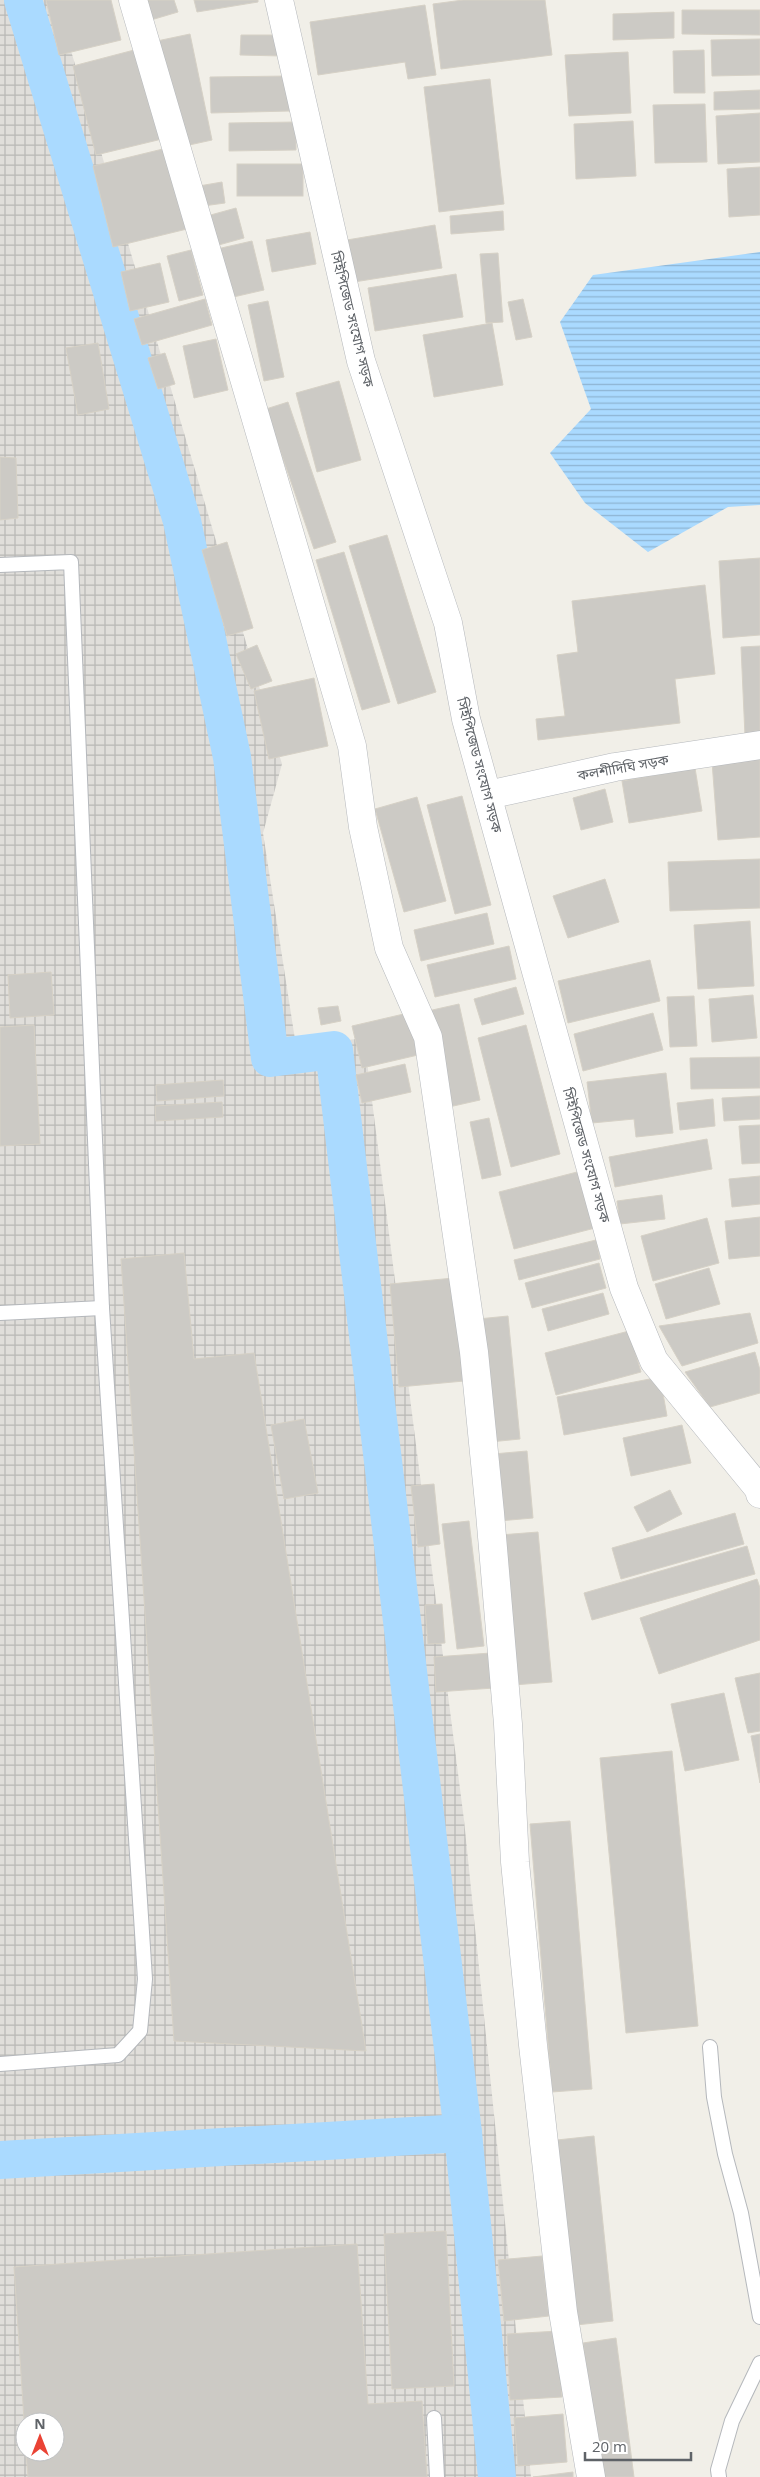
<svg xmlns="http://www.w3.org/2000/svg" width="760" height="2477" font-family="'Open Sans','Noto Sans Bengali',sans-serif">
<defs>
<pattern id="industrial-grid" width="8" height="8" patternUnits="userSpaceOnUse" patternTransform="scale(1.25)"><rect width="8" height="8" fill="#e0deda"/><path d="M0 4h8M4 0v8" fill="none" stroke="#b9b8b5"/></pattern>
<pattern id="water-rules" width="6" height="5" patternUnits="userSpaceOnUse" patternTransform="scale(1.25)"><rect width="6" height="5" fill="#aadaff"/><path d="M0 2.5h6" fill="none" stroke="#8eb4d2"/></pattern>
</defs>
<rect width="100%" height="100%" fill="#f1efe8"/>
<!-- industrial -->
<path fill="url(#industrial-grid)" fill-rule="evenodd" d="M 0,0 L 56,0 L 282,764 L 263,833 L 296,1046 L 364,1038 L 464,1820 L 531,2477 L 0,2477 ZM 25,2422 L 55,2422 L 55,2452 L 25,2452 Z"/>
<!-- water -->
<path fill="url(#water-rules)" d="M 760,252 L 760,505 L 728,507 L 648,552 L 585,503 L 550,453 L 591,409 L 560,322 L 593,275 Z"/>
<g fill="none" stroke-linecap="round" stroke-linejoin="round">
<!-- canal -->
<g stroke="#aadaff" stroke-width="38">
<path d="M 23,0 L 182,521 L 232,757 L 270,1058 L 334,1050 L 463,2133 L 497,2477"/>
<path d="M 0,2160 L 463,2133"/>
</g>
</g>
<!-- building -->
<g fill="#cccac5" stroke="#d6d1c6">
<path d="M 46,0 L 111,0 L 121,40 L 59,55 Z"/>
<path d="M 146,0 L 174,0 L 178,12 L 151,20 Z"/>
<path d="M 194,0 L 258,0 L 258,2 L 197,12 Z"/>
<path d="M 463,0 L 545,0 L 552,55 L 441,69 L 433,4 Z"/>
<path d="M 425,5 L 436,75 L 408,79 L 405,62 L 318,75 L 310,22 Z"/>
<path d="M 682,10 L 760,10 L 760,35 L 682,34 Z"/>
<path d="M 674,12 L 674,38 L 613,40 L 613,14 Z"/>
<path d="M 190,34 L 212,140 L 180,147 L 157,41 Z"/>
<path d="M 241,35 L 282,35 L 281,56 L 240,55 Z"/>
<path d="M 760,39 L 760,75 L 712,76 L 711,40 Z"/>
<path d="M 138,49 L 162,139 L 96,155 L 73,66 Z"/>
<path d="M 704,50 L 705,93 L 674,93 L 673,51 Z"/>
<path d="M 628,52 L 631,113 L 569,116 L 565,55 Z"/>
<path d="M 289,76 L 290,111 L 211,113 L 210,77 Z"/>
<path d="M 490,79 L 504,204 L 439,212 L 424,87 Z"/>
<path d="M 760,90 L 760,109 L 714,110 L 714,92 Z"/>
<path d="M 705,104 L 707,162 L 655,163 L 653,105 Z"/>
<path d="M 760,113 L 760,162 L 718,164 L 716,116 Z"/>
<path d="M 633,121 L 636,176 L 576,179 L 574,124 Z"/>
<path d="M 296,122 L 296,150 L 229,151 L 229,123 Z"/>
<path d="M 167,148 L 187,229 L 113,247 L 93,166 Z"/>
<rect x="237" y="164" width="66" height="32"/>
<path d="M 760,167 L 760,215 L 729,217 L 727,169 Z"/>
<path d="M 222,182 L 225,203 L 203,206 L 199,186 Z"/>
<path d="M 236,208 L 244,238 L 215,246 L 207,216 Z"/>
<path d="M 503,211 L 504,230 L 451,234 L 450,216 Z"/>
<path d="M 435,225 L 442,268 L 354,282 L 347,240 Z"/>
<path d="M 310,232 L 316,264 L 272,272 L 266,240 Z"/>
<path d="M 252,241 L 264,290 L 229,298 L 217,249 Z"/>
<path d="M 191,250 L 203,295 L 179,301 L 167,256 Z"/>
<path d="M 498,253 L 503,322 L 486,323 L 480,254 Z"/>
<path d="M 160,263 L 169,302 L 130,311 L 121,272 Z"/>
<path d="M 456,274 L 463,317 L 375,331 L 368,288 Z"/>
<path d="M 205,299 L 212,325 L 142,345 L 134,319 Z"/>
<path d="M 523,299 L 532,337 L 516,340 L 508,302 Z"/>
<path d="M 268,301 L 284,377 L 264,381 L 248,305 Z"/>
<path d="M 492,323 L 503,385 L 434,397 L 423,335 Z"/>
<path d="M 216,339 L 228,390 L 194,398 L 183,346 Z"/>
<path d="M 98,343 L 109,409 L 78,415 L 66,348 Z"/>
<path d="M 165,353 L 175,384 L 158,389 L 148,358 Z"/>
<path d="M 339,381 L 361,460 L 317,472 L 296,393 Z"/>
<path d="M 288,402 L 336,542 L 314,549 L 266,409 Z"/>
<path d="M 0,457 L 16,458 L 18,518 L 0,520 Z"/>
<path d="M 387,535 L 436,692 L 398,704 L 349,546 Z"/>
<path d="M 227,542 L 253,628 L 227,636 L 202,550 Z"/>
<path d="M 344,552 L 390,702 L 362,710 L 316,560 Z"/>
<path d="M 760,558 L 760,635 L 723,638 L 719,561 Z"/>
<path d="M 705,585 L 715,674 L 675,679 L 680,723 L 538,740 L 536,719 L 565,716 L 557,655 L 578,652 L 572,601 Z"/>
<path d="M 257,645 L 272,681 L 251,689 L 236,654 Z"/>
<path d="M 760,646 L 760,736 L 745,736 L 741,647 Z"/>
<path d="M 314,678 L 328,746 L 269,759 L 254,691 Z"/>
<path d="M 760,759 L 760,837 L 718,840 L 712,762 Z"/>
<path d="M 695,768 L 702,811 L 629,823 L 622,781 Z"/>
<path d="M 605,789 L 613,822 L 581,830 L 573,798 Z"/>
<path d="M 462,796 L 491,905 L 455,914 L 427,805 Z"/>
<path d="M 417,797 L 446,901 L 404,912 L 375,809 Z"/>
<path d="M 760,859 L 760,908 L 670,911 L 668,862 Z"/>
<path d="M 605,879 L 619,922 L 568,938 L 553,896 Z"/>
<path d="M 487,913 L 494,944 L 421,961 L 414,930 Z"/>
<path d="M 750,921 L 754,986 L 698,989 L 694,925 Z"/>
<path d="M 509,946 L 516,979 L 435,997 L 427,965 Z"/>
<path d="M 650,960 L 660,1001 L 568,1023 L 558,981 Z"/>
<path d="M 51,972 L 54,1015 L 10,1018 L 8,975 Z"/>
<path d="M 516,987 L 524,1014 L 482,1025 L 474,999 Z"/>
<path d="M 753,995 L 757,1038 L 712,1042 L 709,999 Z"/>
<path d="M 694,996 L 697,1046 L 670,1047 L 667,997 Z"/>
<path d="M 459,1004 L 480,1100 L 449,1107 L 428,1011 Z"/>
<path d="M 338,1006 L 341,1021 L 321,1025 L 318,1008 Z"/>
<path d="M 408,1013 L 418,1055 L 362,1068 L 352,1026 Z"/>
<path d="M 653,1013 L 663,1050 L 583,1071 L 574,1034 Z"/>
<path d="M 34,1025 L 40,1144 L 0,1146 L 0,1027 Z"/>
<path d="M 526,1025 L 560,1154 L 511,1167 L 478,1038 Z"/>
<path d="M 760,1057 L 760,1088 L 691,1089 L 690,1058 Z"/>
<path d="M 405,1064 L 411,1092 L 362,1103 L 356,1075 Z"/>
<path d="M 666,1073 L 673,1133 L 636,1137 L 634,1119 L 592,1123 L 587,1082 Z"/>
<path d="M 223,1080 L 224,1096 L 157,1101 L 156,1085 Z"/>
<path d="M 760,1096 L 760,1119 L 724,1121 L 722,1098 Z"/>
<path d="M 713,1099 L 715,1126 L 680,1130 L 677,1103 Z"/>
<path d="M 222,1102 L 223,1117 L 156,1121 L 155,1106 Z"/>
<path d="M 489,1118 L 501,1175 L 482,1179 L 470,1122 Z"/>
<path d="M 760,1125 L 760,1163 L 742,1164 L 739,1126 Z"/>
<path d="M 707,1139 L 712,1169 L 615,1187 L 609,1157 Z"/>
<path d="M 581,1171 L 595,1228 L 514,1249 L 499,1192 Z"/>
<path d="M 760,1176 L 760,1204 L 732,1207 L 729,1179 Z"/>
<path d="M 662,1195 L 665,1219 L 620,1224 L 617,1201 Z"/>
<path d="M 760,1217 L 760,1256 L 729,1259 L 725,1221 Z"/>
<path d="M 707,1218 L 719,1263 L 653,1281 L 641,1236 Z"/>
<path d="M 596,1240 L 600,1259 L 519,1280 L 514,1260 Z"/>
<path d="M 184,1253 L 194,1359 L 254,1353 L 366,2051 L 174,2041 L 121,1259 Z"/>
<path d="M 599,1263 L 606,1288 L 532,1308 L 525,1283 Z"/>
<path d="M 709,1268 L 720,1304 L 666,1319 L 655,1284 Z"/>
<path d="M 454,1278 L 464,1381 L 399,1387 L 390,1284 Z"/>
<path d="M 603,1293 L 609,1314 L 548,1331 L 542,1309 Z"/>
<path d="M 750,1313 L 758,1343 L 682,1366 L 659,1326 Z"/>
<path d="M 508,1316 L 520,1439 L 490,1442 L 478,1319 Z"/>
<path d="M 629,1331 L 641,1372 L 556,1395 L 545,1353 Z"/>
<path d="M 755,1352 L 760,1370 L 760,1393 L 710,1407 L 685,1372 Z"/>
<path d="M 660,1377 L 667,1416 L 564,1435 L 557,1397 Z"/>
<path d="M 304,1419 L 318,1493 L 284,1499 L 271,1425 Z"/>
<path d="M 682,1425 L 691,1463 L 631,1476 L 623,1438 Z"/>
<path d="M 527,1451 L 533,1518 L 499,1521 L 493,1454 Z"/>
<path d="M 434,1484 L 440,1544 L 418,1547 L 411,1486 Z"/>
<path d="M 670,1490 L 682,1514 L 647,1532 L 634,1507 Z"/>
<path d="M 735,1513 L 744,1544 L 621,1579 L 612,1548 Z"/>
<path d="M 469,1521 L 484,1646 L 457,1649 L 442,1524 Z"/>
<path d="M 538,1532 L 552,1682 L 513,1685 L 500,1535 Z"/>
<path d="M 747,1546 L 755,1574 L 592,1620 L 584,1593 Z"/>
<path d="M 757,1579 L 760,1588 L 760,1640 L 659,1674 L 640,1618 Z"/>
<path d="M 442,1604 L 445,1643 L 428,1644 L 425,1605 Z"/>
<path d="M 491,1653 L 494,1688 L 436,1692 L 434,1657 Z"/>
<path d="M 760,1673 L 760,1731 L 748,1733 L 735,1678 Z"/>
<path d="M 724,1693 L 739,1760 L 685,1771 L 671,1704 Z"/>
<path d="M 760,1734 L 760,1783 L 751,1736 Z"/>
<path d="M 672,1751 L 698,2026 L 626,2033 L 600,1758 Z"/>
<path d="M 570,1821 L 592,2089 L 552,2092 L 530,1824 Z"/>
<path d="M 594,2136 L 613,2321 L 576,2325 L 557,2140 Z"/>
<path d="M 446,2231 L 454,2386 L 392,2389 L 384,2234 Z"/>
<path d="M 357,2244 L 368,2404 L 422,2401 L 427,2477 L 28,2477 L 26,2452 L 55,2452 L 55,2422 L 25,2422 L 25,2435 L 14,2267 Z"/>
<path d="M 542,2256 L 549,2316 L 504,2321 L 498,2260 Z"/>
<path d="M 558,2331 L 562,2397 L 510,2400 L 507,2334 Z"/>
<path d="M 616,2338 L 634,2477 L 601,2477 L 583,2343 Z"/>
<path d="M 563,2414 L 567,2462 L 518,2466 L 514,2418 Z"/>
<path d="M 573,2472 L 573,2477 L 533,2477 Z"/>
</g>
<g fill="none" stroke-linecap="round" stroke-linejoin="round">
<defs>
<g id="lane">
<path d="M 0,565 L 71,562 L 102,1308 L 145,1979 L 140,2031 L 118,2055 L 0,2064"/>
<path d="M 0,1313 L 102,1308"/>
<path d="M 710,2047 L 714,2097 L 725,2154 L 741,2213 L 760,2317"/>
<path d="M 434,2418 L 437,2477"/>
<path d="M 719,2477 L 718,2470 L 732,2421 L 760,2363"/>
</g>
<g id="street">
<path d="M 133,0 L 352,746 L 363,827 L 389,948 L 428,1037 L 474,1352 L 490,1513 L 508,1724 L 515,1862 L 533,2045 L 563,2312 L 591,2477"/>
<path d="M 279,0 L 361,361 L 448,623 L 466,719 L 624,1288 L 654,1361 L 759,1489 L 760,1494"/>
<path d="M 488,795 L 615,767 L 760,745"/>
</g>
</defs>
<!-- lane casing -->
<use href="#lane" stroke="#b5b8bc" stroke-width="16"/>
<!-- street casing -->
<use href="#street" stroke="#b5b8bc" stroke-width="29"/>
<!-- lane -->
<use href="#lane" stroke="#fff" stroke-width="14"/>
<!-- street -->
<use href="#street" stroke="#fff" stroke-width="28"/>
</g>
<g text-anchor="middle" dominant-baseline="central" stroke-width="4.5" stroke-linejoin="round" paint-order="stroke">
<!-- street labels -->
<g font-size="14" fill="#5f6368" stroke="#fff">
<text transform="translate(353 319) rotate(76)">সিইপিজেড সংযোগ সড়ক</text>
<text transform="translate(480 765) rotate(75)">সিইপিজেড সংযোগ সড়ক</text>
<text transform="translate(623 767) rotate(-10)">কলশীদিঘি সড়ক</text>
<text transform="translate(587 1155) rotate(74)">সিইপিজেড সংযোগ সড়ক</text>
</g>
</g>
<!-- north arrow -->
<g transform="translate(40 2437)"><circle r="24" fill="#ffffff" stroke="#bfc1c3"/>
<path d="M0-4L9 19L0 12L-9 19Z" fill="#ea4335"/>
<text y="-8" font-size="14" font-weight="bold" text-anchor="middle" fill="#5f6368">N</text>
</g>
<!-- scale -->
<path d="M585 2452v8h106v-8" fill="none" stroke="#5f6368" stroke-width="2.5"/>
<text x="592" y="2452" font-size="15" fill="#5f6368" stroke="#ffffff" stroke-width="4" paint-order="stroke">20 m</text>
</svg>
